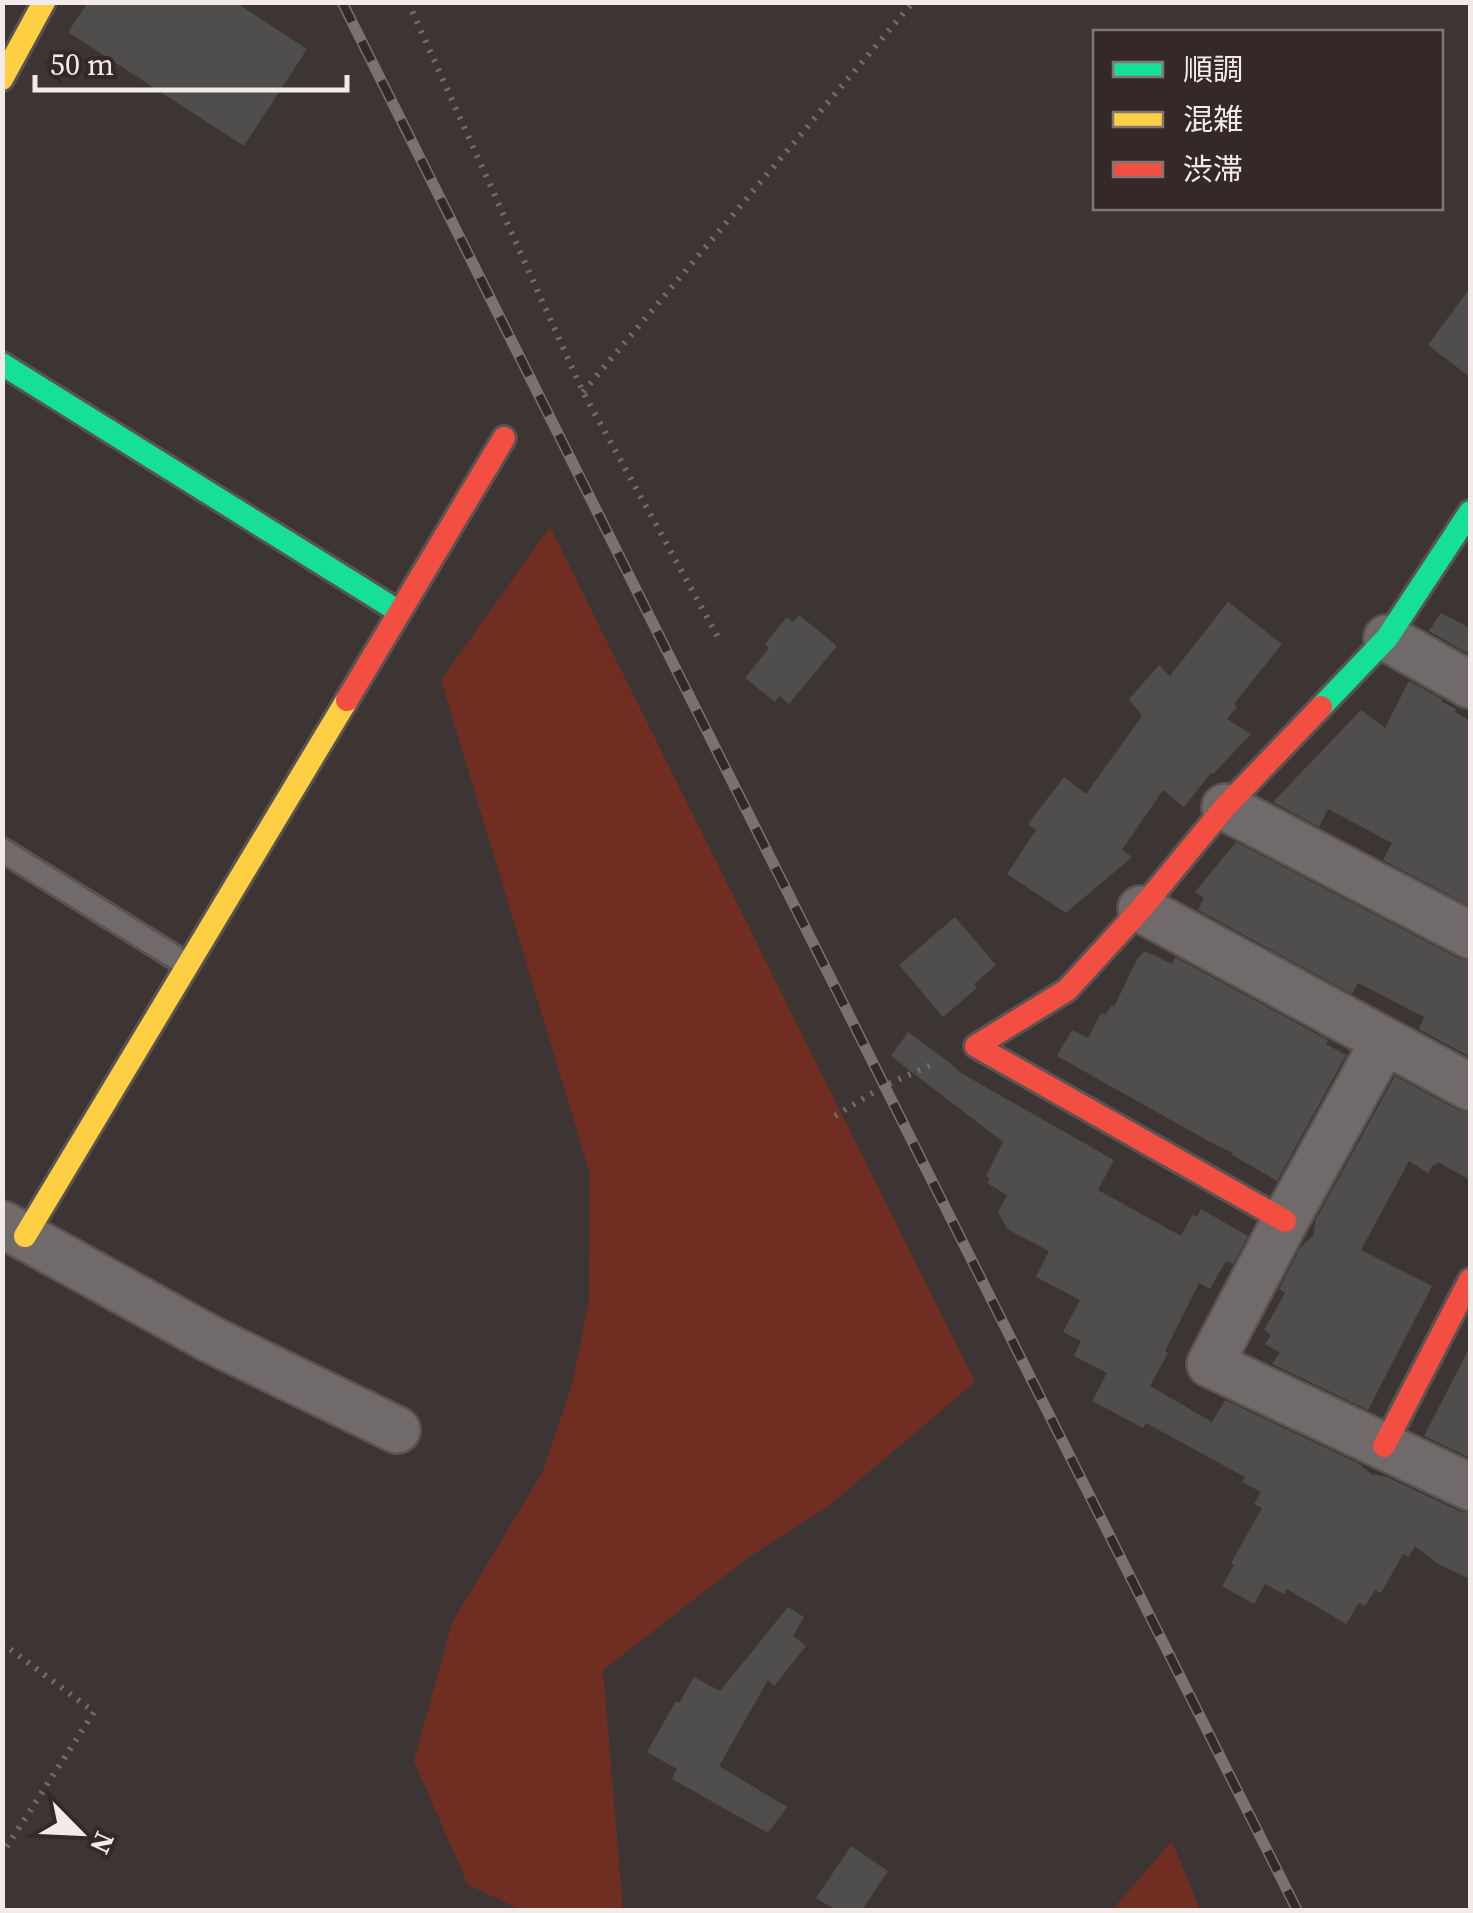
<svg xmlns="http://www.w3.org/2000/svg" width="1473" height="1913" font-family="'Source Serif 4','Noto Sans JP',serif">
<rect width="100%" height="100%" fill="#3c3534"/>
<!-- green -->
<g fill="#702e23">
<path d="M 550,527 L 975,1382 L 830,1505 L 749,1557 L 603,1670 L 623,1910 L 522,1910 L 468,1885 L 414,1761 L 452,1623 L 542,1473 L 572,1385 L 589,1301 L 590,1174 L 441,680 Z"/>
<path d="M 1172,1841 L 1200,1910 L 1112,1910 Z"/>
</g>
<!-- building -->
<g fill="#4f4e4c">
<path d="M 88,2 L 235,2 L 307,49 L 244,146 L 68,32 Z"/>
<path d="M 1470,288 L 1470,377 L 1428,345 Z"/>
<path d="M 1228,602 L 1282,644 L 1234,704 L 1237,707 L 1227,719 L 1251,734 L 1213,774 L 1211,773 L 1184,807 L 1163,790 L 1122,850 L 1132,857 L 1066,913 L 1007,874 L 1036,830 L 1028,824 L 1064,777 L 1086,794 L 1142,716 L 1129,699 L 1159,665 L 1170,676 Z"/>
<path d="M 1441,613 L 1470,628 L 1470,646 L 1467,653 L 1429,631 Z"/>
<path d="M 799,615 L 837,646 L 789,704 L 779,696 L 775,702 L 745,678 L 769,648 L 765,644 L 787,617 L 792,622 Z"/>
<path d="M 1409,681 L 1442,699 L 1441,701 L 1456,709 L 1455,712 L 1470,721 L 1470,906 L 1383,860 L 1392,843 L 1328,809 L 1319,827 L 1273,802 L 1361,710 L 1385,728 Z"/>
<path d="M 1236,842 L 1458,958 L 1470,961 L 1470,1057 L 1419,1029 L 1424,1017 L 1358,983 L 1352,994 L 1198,910 L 1204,898 L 1195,892 Z"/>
<path d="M 955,917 L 996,965 L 974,984 L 977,988 L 943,1017 L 899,965 Z"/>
<path d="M 1145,951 L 1172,964 L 1175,957 L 1328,1040 L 1326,1044 L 1346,1055 L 1277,1181 L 1232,1155 L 1233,1153 L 1210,1142 L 1057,1056 L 1072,1030 L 1088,1038 L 1101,1013 L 1106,1015 L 1111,1006 L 1114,1007 L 1137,959 Z"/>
<path d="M 908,1032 L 949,1062 L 961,1073 L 1114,1160 L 1098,1190 L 1181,1236 L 1193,1214 L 1197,1217 L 1201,1209 L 1248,1236 L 1233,1264 L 1226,1261 L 1210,1289 L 1199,1283 L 1165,1351 L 1168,1353 L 1150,1386 L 1212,1422 L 1225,1400 L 1358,1463 L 1371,1474 L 1387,1477 L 1459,1511 L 1470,1513 L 1470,1579 L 1438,1564 L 1415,1546 L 1409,1557 L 1403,1554 L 1381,1593 L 1375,1590 L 1365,1606 L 1359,1603 L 1346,1624 L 1287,1589 L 1284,1594 L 1265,1584 L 1254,1604 L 1222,1586 L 1234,1565 L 1231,1563 L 1262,1508 L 1254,1504 L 1261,1492 L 1242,1482 L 1245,1477 L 1146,1423 L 1143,1428 L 1092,1401 L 1107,1373 L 1074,1356 L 1081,1341 L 1063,1332 L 1080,1300 L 1036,1277 L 1049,1251 L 1007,1229 L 998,1212 L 1007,1195 L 987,1183 L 990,1178 L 986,1176 L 1003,1142 L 891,1056 Z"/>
<path d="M 1395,1076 L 1458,1110 L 1470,1113 L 1470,1180 L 1438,1162 L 1436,1165 L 1434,1164 L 1428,1173 L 1409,1161 L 1361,1250 L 1432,1286 L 1368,1410 L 1272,1364 L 1280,1353 L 1265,1344 L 1271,1335 L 1264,1330 L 1285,1293 L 1279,1289 L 1300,1248 L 1313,1236 L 1316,1219 Z"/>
<path d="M 1470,1347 L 1470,1458 L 1424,1436 Z"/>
<path d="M 788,1607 L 804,1617 L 793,1636 L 806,1646 L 774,1686 L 768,1680 L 719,1766 L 787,1807 L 768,1833 L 672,1779 L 677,1769 L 647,1752 L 676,1701 L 679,1703 L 694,1677 L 720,1691 Z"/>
<path d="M 851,1846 L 888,1871 L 862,1910 L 836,1910 L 816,1898 Z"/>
</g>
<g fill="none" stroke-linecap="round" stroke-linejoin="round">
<defs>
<path id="lane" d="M 2,850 L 186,964"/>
<g id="street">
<path d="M 1387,638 L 1470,685"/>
<path d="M 1225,807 L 1470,935"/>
<path d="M 1141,909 L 1470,1087"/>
<path d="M 1384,1041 L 1285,1221 L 1210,1364 L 1470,1487"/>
<path d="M 2,1224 L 210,1339 L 397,1430"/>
</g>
<g id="fast">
<path d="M 2,364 L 398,611"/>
<path d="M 1321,707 L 1387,638 L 1470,512"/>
</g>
<g id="slow">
<path d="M 2,79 L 44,2"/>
<path d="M 25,1236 L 347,700"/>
</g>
<g id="jam">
<path d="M 347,700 L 504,438"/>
<path d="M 1285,1221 L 976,1046 L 1067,990 L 1141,909 L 1225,807 L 1321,707"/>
<path d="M 1384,1446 L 1470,1280"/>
</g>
</defs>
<!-- lane casing -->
<use href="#lane" stroke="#595352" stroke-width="28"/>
<!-- street casing -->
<use href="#street" stroke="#595352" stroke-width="50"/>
<!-- fast casing -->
<use href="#fast" stroke="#595352" stroke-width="28"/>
<!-- slow casing -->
<use href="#slow" stroke="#595352" stroke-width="28"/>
<!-- jam casing -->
<use href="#jam" stroke="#595352" stroke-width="28"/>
<!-- path -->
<g stroke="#716c6b" stroke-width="6" stroke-dasharray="2.5 8" stroke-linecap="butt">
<path d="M 408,2 L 583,392 L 719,639"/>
<path d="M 583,392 L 913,2"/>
<path d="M 835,1116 L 884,1086 L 933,1064"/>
<path d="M 2,1643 L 94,1712 L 2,1854"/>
</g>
<!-- lane -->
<use href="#lane" stroke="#706b6a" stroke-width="22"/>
<!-- street -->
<use href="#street" stroke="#706b6a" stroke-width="45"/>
<!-- fast -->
<use href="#fast" stroke="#16e098" stroke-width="22"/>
<!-- slow -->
<use href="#slow" stroke="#ffcf43" stroke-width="22"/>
<!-- jam -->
<use href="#jam" stroke="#f24e42" stroke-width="22"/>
<defs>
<path id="rail" d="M 342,2 L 1297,1910"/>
</defs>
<!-- rail casing -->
<use href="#rail" stroke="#787271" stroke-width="11"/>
<!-- rail -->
<use href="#rail" stroke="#342927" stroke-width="8" stroke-dasharray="22" stroke-linecap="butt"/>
</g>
<!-- border -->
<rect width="1473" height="1913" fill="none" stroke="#f3ebea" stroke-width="10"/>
<!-- legend -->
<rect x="1093" y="30" width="350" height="180" fill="#342927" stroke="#807775" stroke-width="2.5"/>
<rect x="1113" y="62" width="50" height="15" fill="#16e098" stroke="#807775" stroke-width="2.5"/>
<text x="1183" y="80" font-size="30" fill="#f3ebea">順調</text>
<rect x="1113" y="112" width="50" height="15" fill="#ffcf43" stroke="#807775" stroke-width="2.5"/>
<text x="1183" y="130" font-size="30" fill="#f3ebea">混雑</text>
<rect x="1113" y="162" width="50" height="15" fill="#f24e42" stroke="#807775" stroke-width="2.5"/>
<text x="1183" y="180" font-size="30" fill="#f3ebea">渋滞</text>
<!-- north arrow -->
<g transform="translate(80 1833) rotate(114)" stroke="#342927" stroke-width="8" paint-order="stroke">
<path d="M0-8L18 38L0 25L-18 38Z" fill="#f3ebea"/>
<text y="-15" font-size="28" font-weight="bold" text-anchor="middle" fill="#f3ebea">N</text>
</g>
<!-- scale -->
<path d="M35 75v15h312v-15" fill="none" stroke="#f3ebea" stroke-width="5"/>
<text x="50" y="75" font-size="30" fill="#f3ebea" stroke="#342927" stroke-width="8" paint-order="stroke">50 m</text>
</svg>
